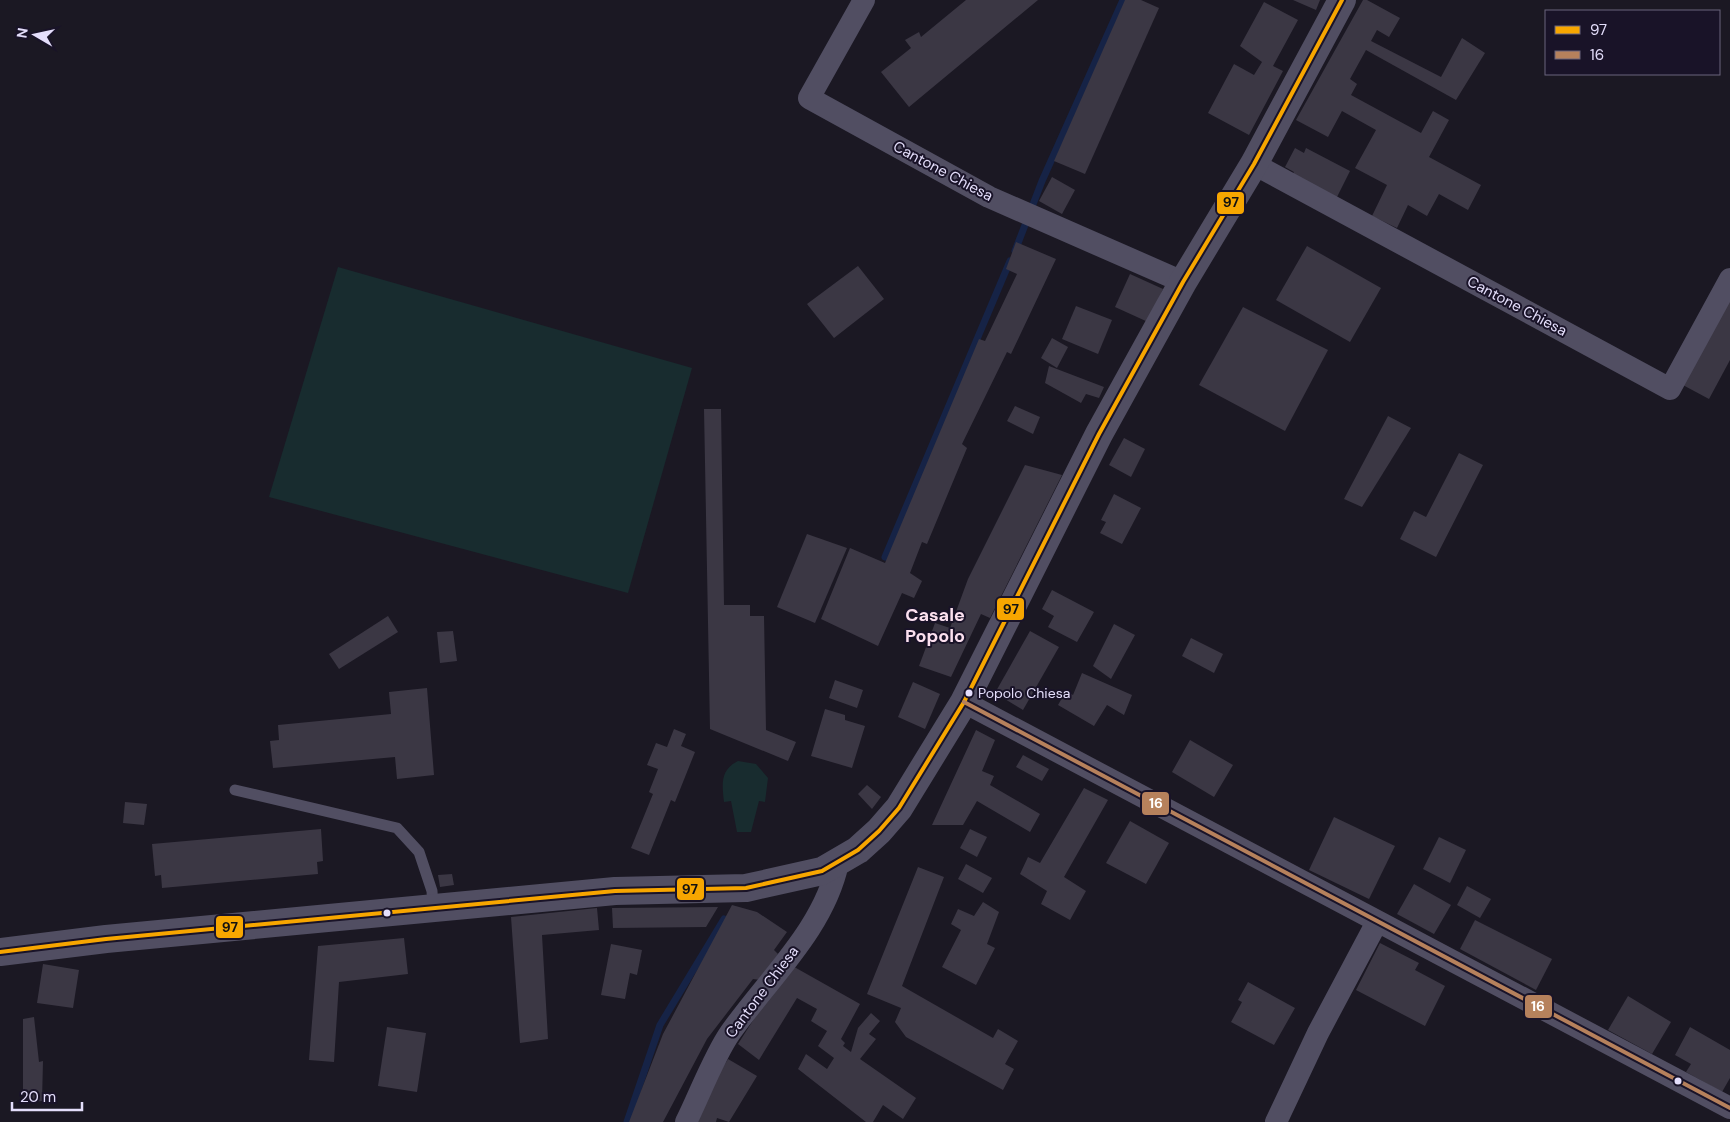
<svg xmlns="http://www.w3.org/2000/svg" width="1730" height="1122" font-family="'DM Sans',sans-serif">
<rect width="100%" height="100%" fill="#1b1823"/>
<!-- green -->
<g fill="#182c2f">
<path d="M 338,267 L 692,368 L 628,593 L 269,497 Z"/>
<path d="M 738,761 L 756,764 L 768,778 L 765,802 L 759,801 L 751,832 L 737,832 L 731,801 L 724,802 C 722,784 720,770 738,761 Z"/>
</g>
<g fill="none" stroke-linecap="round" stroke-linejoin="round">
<!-- stream -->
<g stroke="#162346" stroke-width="7">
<path d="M 1015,251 L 1042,181 L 1123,0"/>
<path d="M 885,557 L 1010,261"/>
<path d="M 627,1122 L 660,1025 L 724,919"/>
</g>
</g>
<!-- building -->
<g fill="#3b3744">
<path d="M 966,0 L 1038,0 L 909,107 L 881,72 L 911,48 L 905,40 L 919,32 L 921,37 Z"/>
<path d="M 1125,0 L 1141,0 L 1159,8 L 1085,174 L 1054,161 Z"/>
<path d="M 1293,0 L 1320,0 L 1316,10 Z"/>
<path d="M 1363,0 L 1367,0 L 1400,18 L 1389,37 L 1377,30 L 1371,41 L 1441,77 L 1462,38 L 1485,53 L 1456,100 L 1366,50 L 1350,79 L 1357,84 L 1351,95 L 1421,133 L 1433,111 L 1449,120 L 1429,157 L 1481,185 L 1468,210 L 1439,194 L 1427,216 L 1408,205 L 1397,228 L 1372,216 L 1387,185 L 1355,168 L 1376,130 L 1342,111 L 1328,137 L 1296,120 Z"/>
<path d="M 1264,2 L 1298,20 L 1273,66 L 1283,71 L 1249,135 L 1208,113 L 1234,64 L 1254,75 L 1262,62 L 1240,46 Z"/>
<path d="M 1295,148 L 1304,153 L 1306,148 L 1350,171 L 1335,201 L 1290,178 L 1294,172 L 1285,167 Z"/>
<path d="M 1052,177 L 1075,190 L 1062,214 L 1039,201 Z"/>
<path d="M 1016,242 L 1056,259 L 1011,354 L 1007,352 L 962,444 L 967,448 L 927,544 L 922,542 L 910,573 L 922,581 L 914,598 L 902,593 L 878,646 L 821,619 L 850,548 L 885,563 L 979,339 L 985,341 L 1017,274 L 1006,269 Z"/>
<path d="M 1307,246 L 1381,288 L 1350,342 L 1276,300 Z"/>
<path d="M 858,266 L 884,299 L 834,338 L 807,304 Z"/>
<path d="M 1130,274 L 1163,289 L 1148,322 L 1115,307 Z"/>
<path d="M 1730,297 L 1730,360 L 1709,399 L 1681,384 Z"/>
<path d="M 1076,306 L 1112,320 L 1098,354 L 1062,339 Z"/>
<path d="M 1243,307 L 1328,350 L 1285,431 L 1199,385 Z"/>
<path d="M 1052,338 L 1068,347 L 1057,368 L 1041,358 Z"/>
<path d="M 1049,366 L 1104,387 L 1099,398 L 1086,394 L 1081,403 L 1045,383 Z"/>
<path d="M 1015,406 L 1040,417 L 1033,434 L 1007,421 Z"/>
<path d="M 704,409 L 721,409 L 724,605 L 750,605 L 750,616 L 764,616 L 766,730 L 796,742 L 788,761 L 710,729 Z"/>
<path d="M 1388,416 L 1411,428 L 1362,507 L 1344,499 Z"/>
<path d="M 1124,438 L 1145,449 L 1131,477 L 1109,465 Z"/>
<path d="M 1459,453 L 1483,465 L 1436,557 L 1400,539 L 1414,511 L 1426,517 Z"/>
<path d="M 1025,465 L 1062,475 L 990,618 L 981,614 L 951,677 L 919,666 L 935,623 L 950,628 L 968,579 Z"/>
<path d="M 1114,494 L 1141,508 L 1122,544 L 1100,533 L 1106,522 L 1101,520 Z"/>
<path d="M 807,534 L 847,548 L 815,623 L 777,607 Z"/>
<path d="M 1052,590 L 1094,612 L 1077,642 L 1048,627 L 1054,616 L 1042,609 Z"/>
<path d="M 388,616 L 398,632 L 339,669 L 329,654 Z"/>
<path d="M 1114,624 L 1135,635 L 1111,679 L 1093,666 Z"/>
<path d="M 453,631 L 457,661 L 440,663 L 437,632 Z"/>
<path d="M 1030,631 L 1059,647 L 1023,710 L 995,693 Z"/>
<path d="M 1191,638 L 1223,654 L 1214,673 L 1182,656 Z"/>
<path d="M 1082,673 L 1132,695 L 1124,715 L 1107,705 L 1094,726 L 1058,705 L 1066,691 L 1073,695 Z"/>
<path d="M 835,680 L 863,690 L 857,708 L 829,698 Z"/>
<path d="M 913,682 L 940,694 L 925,729 L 898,717 Z"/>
<path d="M 427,688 L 434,775 L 397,779 L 395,757 L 273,768 L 270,741 L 279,740 L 278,725 L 391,714 L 389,692 Z"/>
<path d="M 825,709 L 845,715 L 845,720 L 865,726 L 852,768 L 811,756 Z"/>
<path d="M 674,729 L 686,734 L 681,746 L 695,752 L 675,802 L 671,800 L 649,855 L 631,848 L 653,794 L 649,792 L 658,769 L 647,765 L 656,743 L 667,747 Z"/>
<path d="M 976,730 L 995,740 L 982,771 L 994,776 L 990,785 L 1040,814 L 1030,832 L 977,801 L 963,825 L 932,825 Z"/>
<path d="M 1190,740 L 1233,765 L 1214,797 L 1172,772 Z"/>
<path d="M 1023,755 L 1049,769 L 1042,781 L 1016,767 Z"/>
<path d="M 867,785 L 881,797 L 872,809 L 858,794 Z"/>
<path d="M 1084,788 L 1108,800 L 1064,877 L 1086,891 L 1070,920 L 1041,904 L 1047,891 L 1020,874 L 1028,857 L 1040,863 Z"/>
<path d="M 125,802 L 147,804 L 144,825 L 123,823 Z"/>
<path d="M 1334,817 L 1395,846 L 1369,899 L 1309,870 Z"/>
<path d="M 1130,821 L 1169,843 L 1146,884 L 1106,863 Z"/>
<path d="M 321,829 L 323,861 L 317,862 L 318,874 L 162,888 L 161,875 L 155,876 L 152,844 Z"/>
<path d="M 970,829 L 987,837 L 977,857 L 960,848 Z"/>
<path d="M 1439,837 L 1466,850 L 1450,883 L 1423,869 Z"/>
<path d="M 966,864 L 992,878 L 983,893 L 958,879 Z"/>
<path d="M 918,867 L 944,877 L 902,986 L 993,1038 L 998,1029 L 1018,1041 L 1005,1064 L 1014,1069 L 1003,1090 L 906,1037 L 895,1022 L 901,1008 L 867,994 Z"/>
<path d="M 452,874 L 454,885 L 440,887 L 438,875 Z"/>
<path d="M 1414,884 L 1451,905 L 1434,934 L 1397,914 Z"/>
<path d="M 1467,886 L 1491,899 L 1480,918 L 1457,905 Z"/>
<path d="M 983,902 L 999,912 L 987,944 L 995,948 L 976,985 L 942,967 L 961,930 L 951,924 L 958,909 L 974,916 Z"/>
<path d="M 732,905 L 757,912 L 787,932 L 774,950 L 778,954 L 761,980 L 753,979 L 707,1039 L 663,1122 L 629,1122 L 663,1034 Z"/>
<path d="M 718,907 L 706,927 L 613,928 L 612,908 Z"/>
<path d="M 597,908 L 599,930 L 542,935 L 548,1039 L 520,1043 L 511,917 Z"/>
<path d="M 1475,920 L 1552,959 L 1536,990 L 1460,949 Z"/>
<path d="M 404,938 L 408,974 L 339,982 L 334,1062 L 309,1060 L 318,946 Z"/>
<path d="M 1380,943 L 1419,963 L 1415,970 L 1445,986 L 1425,1026 L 1356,990 Z"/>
<path d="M 611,944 L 642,950 L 637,975 L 630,973 L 625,999 L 601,995 Z"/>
<path d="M 43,964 L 79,970 L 73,1008 L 37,1003 Z"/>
<path d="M 789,964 L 860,1004 L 841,1039 L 845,1043 L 843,1046 L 851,1052 L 858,1028 L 871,1013 L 880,1021 L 869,1034 L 876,1039 L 860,1059 L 916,1098 L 903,1119 L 883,1105 L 873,1122 L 866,1122 L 798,1069 L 806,1054 L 827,1069 L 834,1058 L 818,1046 L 827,1031 L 811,1021 L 817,1009 L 797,998 L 759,1060 L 738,1044 Z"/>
<path d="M 1248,982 L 1295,1008 L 1274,1045 L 1231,1022 L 1242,1002 L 1238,1000 Z"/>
<path d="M 1628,996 L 1671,1022 L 1652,1054 L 1608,1030 Z"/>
<path d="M 34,1017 L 39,1062 L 43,1061 L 42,1101 L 23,1103 L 23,1019 Z"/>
<path d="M 387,1027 L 426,1033 L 417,1092 L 378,1086 Z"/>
<path d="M 1690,1027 L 1730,1050 L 1730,1078 L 1722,1092 L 1686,1072 L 1691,1064 L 1675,1055 Z"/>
<path d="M 728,1059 L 757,1076 L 729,1122 L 717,1118 L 716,1122 L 692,1122 L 697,1110 Z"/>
</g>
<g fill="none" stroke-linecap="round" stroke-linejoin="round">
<!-- service -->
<path stroke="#514e62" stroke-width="11" d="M 235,790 L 397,828 L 419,852 L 432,891 L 433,908"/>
<!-- minor -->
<g stroke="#514e62" stroke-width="22">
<path d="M 864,0 L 809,98 L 989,197 L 1183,282"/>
<path d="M 1254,164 L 1670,389 L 1730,279"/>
<path d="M 964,702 L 1730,1108"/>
<path d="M 686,1122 C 699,1096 714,1056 730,1033 C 768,979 824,929 838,863"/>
<path d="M 1276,1122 L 1318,1033 L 1377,922"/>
</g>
<!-- tertiary -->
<path stroke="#514e62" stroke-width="28" d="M 0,952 L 106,939 L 615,891 L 746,888 L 822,871 L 858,850 L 879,831 L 899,808 L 964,702 L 1099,434 L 1183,282 L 1254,164 L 1342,0"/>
<defs>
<path id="bus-1" d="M 0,952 L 106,939 L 615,891 L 746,888 L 822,871 L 858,850 L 879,831 L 899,808 L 964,702 L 1099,434 L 1183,282 L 1254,164 L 1342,0"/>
<path id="bus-2" d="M 964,702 L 1730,1108"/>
</defs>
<!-- bus-1 casing -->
<use href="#bus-1" stroke="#191328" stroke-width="8"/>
<!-- bus-2 casing -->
<use href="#bus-2" stroke="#191328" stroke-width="8"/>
<!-- bus-1 -->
<use href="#bus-1" stroke="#f7a600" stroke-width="4"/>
<!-- bus-2 -->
<use href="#bus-2" stroke="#b6815c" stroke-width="4"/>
</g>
<!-- markers -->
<g fill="#e4defb" stroke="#191328" stroke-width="2">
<circle cx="969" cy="693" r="4.5"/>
<circle cx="387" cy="913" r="4.5"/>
<circle cx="1678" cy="1081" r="4.5"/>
</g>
<g text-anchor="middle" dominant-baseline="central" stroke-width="4" stroke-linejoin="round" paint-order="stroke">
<!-- bus labels -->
<g font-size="14" fill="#e4defb" stroke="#191328" text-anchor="start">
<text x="978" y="693">Popolo Chiesa</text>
</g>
<!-- street labels -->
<g font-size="15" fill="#e4defb" stroke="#191328">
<text transform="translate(943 171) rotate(28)">Cantone Chiesa</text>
<text transform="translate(1517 306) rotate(28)">Cantone Chiesa</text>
<text transform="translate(762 992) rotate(-53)">Cantone Chiesa</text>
</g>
<!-- quarter labels -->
<g font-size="18" font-weight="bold" fill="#fbe0ef" stroke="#191328">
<text x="935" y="615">Casale<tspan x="935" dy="21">Popolo</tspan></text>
</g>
</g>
<g stroke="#191328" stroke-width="2">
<rect x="1216" y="191" width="29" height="24" rx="5" fill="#f7a600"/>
<rect x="996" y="597" width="29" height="24" rx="5" fill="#f7a600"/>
<rect x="1141" y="791" width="29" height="25" rx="5" fill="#b6815c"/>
<rect x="676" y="877" width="29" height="24" rx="5" fill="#f7a600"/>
<rect x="215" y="915" width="29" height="24" rx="5" fill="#f7a600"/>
<rect x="1524" y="994" width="29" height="25" rx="5" fill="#b6815c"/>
</g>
<g font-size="14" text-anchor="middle" font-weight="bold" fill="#fff">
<text x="1156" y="808">16</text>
<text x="1538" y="1011">16</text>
</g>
<g font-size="14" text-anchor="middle" font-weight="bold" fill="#111">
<text x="1231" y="207">97</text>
<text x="1011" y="614">97</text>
<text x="690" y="894">97</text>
<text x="230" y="932">97</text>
</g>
<!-- legend -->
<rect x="1545" y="10" width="175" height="65" fill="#191328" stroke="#6a647c"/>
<rect x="1555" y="26" width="25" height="8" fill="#f7a600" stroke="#6a647c"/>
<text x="1590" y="35" font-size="15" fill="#e4defb">97</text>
<rect x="1555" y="51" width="25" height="8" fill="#b6815c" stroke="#6a647c"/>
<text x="1590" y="60" font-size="15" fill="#e4defb">16</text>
<!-- north arrow -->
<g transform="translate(35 35) rotate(279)" stroke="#191328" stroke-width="4" paint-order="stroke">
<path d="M0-4L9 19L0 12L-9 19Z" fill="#e4defb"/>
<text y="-8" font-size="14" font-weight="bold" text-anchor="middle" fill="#e4defb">N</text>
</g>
<!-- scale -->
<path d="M12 1102v8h70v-8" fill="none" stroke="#e4defb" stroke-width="2.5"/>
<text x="20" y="1102" font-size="15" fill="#e4defb" stroke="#191328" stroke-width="4" paint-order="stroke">20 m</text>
</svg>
